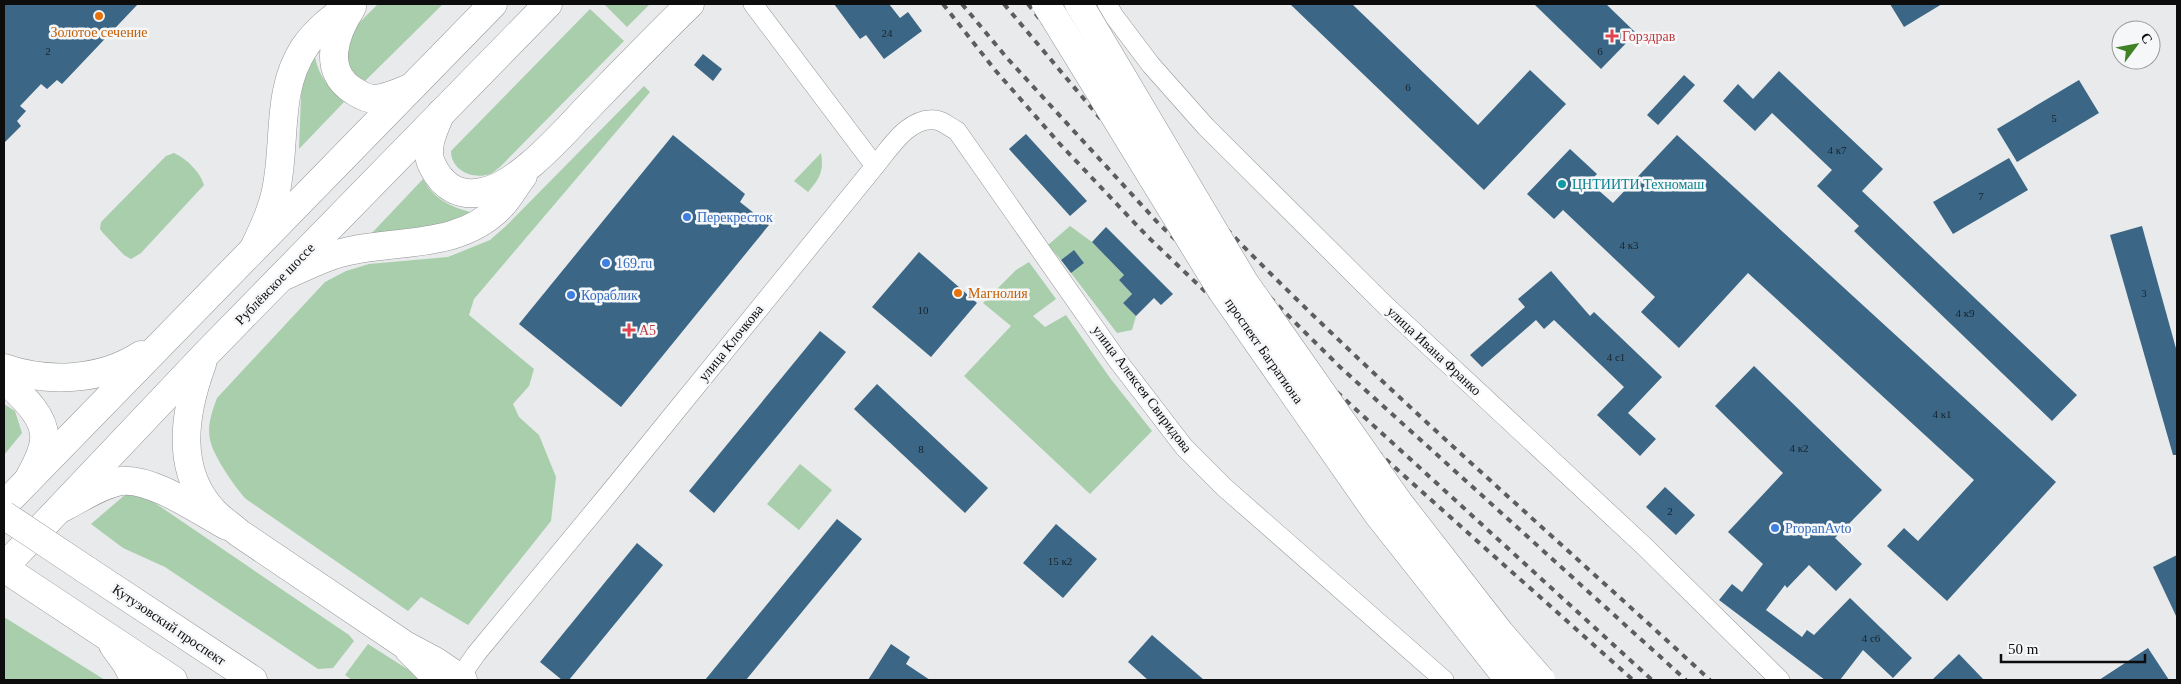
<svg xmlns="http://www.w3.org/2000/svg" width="2181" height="684" font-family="'Times New Roman',serif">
<rect width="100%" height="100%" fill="#e8eaeb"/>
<!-- green -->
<g fill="#a9ceac">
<path d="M 378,4 L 443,4 L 365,81 C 345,69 346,59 345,37 Z"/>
<path d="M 604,4 L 650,4 L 627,27 Z"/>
<path d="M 590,9 L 624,41 L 500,167 C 497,169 493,173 490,174 C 472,180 451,170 451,151 Z"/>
<path d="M 315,57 C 319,77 330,89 344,102 L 299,149 L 302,72 L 310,58 Z"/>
<path d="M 644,86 L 650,92 L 474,299 L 469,315 L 534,369 L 529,386 L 513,404 L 519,417 L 539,435 L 556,477 L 551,521 L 468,625 L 421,597 L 408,611 L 246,499 C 234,486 214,457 210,440 C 207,426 212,411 217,398 L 325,282 L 346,271 L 369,264 L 448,257 L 490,240 L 506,226 Z"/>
<path d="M 174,153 C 187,159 200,172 204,185 L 141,253 L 131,259 L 124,255 L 103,233 L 100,229 L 101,222 L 166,156 Z"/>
<path d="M 821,153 C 824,171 820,178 808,192 L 794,181 Z"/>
<path d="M 423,179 C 434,199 449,206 470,212 L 451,225 L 371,234 Z"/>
<path d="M 1070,226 L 1092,242 L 1124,275 L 1119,280 L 1132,294 L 1123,303 L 1136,316 L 1132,330 L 1117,333 L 1071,273 L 1074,250 L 1061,260 L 1048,245 Z"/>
<path d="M 1029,262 L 1056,299 L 1033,316 L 1045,327 L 1066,315 L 1110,378 L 1152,431 L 1090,494 L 964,376 L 1011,326 L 983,303 L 1016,270 Z"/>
<path d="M 4,404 L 15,411 L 22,433 L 4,455 Z"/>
<path d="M 800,464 L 832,490 L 799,530 L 767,504 Z"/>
<path d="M 126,494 L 138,494 L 149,499 L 349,635 L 354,641 L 333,668 L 318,669 L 165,567 L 123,548 L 91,524 Z"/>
<path d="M 4,617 L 105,680 L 4,680 Z"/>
<path d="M 368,644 L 415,674 L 420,680 L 352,680 L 345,675 Z"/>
</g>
<!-- building -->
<g fill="#3b6685">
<path d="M 4,4 L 138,4 L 62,84 L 57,80 L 47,89 L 41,84 L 20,106 L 26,111 L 17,121 L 21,126 L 4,143 Z"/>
<path d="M 834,4 L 889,4 L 900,18 L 908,12 L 922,31 L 884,59 L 866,35 L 860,39 Z"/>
<path d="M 1290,4 L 1352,4 L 1478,125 L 1530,70 L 1566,104 L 1484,190 Z"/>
<path d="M 1534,4 L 1606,4 L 1636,33 L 1601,69 Z"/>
<path d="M 1890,4 L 1942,4 L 1904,27 Z"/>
<path d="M 703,54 L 722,69 L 713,81 L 694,65 Z"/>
<path d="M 1779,71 L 1883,169 L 1862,191 L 2077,395 L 2052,421 L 1854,231 L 1859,226 L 1817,186 L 1832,170 L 1772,113 L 1755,131 L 1723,101 L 1738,84 L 1753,99 Z"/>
<path d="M 1684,75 L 1695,85 L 1658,125 L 1647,115 Z"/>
<path d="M 2079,80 L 2099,113 L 2017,162 L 1997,129 Z"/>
<path d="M 1026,134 L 1087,201 L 1070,216 L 1009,149 Z"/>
<path d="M 673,135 L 745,194 L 740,202 L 769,225 L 621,407 L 519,324 Z"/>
<path d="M 1677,135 L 2056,482 L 1947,601 L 1887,546 L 1904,528 L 1918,541 L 1974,480 L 1748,273 L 1679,348 L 1641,312 L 1655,297 L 1563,210 L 1554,219 L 1527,194 L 1570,149 L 1597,174 L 1589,182 L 1613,203 Z"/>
<path d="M 2009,158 L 2028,190 L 1953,234 L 1933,202 Z"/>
<path d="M 2142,226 L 2177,352 L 2177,455 L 2173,455 L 2110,235 Z"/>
<path d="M 1106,227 L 1173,294 L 1161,305 L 1154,298 L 1136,316 L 1123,303 L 1132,294 L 1119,280 L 1124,275 L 1092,242 Z"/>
<path d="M 1074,250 L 1084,263 L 1071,273 L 1061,260 Z"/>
<path d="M 919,252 L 977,303 L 931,357 L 872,307 Z"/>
<path d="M 1551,271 L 1590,316 L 1594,312 L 1662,377 L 1628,413 L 1656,439 L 1640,456 L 1597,415 L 1624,387 L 1554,320 L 1544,329 L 1536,320 L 1482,367 L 1470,355 L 1525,307 L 1518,299 Z"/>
<path d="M 820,331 L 846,352 L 714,513 L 689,491 Z"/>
<path d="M 1754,366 L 1882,490 L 1835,538 L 1862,564 L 1836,591 L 1809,565 L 1787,588 L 1785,585 L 1766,610 L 1802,637 L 1807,630 L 1814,635 L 1850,598 L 1912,658 L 1893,678 L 1863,650 L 1840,680 L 1825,680 L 1719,600 L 1732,584 L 1742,592 L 1763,564 L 1728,532 L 1783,473 L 1715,406 Z"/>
<path d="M 877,384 L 988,488 L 965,513 L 854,409 Z"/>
<path d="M 1665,487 L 1695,515 L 1676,535 L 1646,507 Z"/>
<path d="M 837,519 L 862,539 L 746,680 L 705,680 Z"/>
<path d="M 1056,524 L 1097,559 L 1063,598 L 1023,563 Z"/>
<path d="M 637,543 L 663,565 L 569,680 L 562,680 L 540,662 Z"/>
<path d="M 2177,555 L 2177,618 L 2153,567 Z"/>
<path d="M 1152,635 L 1204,680 L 1148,680 L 1128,662 Z"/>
<path d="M 891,644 L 910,657 L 906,664 L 930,680 L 868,680 Z"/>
<path d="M 2148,648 L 2169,680 L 2099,680 Z"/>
<path d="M 1959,654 L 1984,680 L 1932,680 Z"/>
</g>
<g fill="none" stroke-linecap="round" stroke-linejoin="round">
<defs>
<g id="street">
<path d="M 1107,4 L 1114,16 L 1151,65 L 1206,127 L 1385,305 L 1644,546 L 1780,680"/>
<path d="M 875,166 C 890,148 909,116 936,120 C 943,121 951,128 957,131 L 1118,361 L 1184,447 L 1225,488 L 1444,680"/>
<path d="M 460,677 L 476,654 L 611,491 L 875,166 L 753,4"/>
</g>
<g id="secondary">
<path d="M 352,7 C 335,33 321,71 354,91 C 360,95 367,99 375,99 C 388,98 400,92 412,87"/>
<path d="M 441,113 C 434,129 423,150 433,167 C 443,187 460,197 482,192 C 521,185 568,127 596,99 C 627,67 658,35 690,4"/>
<path d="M 254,248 C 265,225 275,204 278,179 C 285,135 278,88 304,48 C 316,30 334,17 351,4"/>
<path d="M 282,277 C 305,267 329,254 354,250 C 404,240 461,247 500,207 C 509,198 515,186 523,176"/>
<path d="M 4,379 C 19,393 47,417 44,440 C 43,454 35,467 28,480"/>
<path d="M 62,508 C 80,499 100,485 121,481 C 151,477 201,512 227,526"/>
<path d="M 409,650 L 433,674 L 436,680"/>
</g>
<g id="primary">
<path d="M 202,364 C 184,413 174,471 215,513 C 222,520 231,526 239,533 L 405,645 L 435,661 L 463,680"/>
<path d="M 4,368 C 48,383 101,381 141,355"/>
<path d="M 4,505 L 493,4"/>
<path d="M 4,567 L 205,355 L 548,4"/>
<path d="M 4,568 L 173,680"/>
<path d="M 85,569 L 253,680"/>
<path d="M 113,645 L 126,663 L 135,680"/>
</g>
</defs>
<!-- street casing -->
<use href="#street" stroke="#939597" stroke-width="20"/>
<!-- secondary casing -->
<use href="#secondary" stroke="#939597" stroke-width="29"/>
<!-- primary casing -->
<use href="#primary" stroke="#939597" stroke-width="29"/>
<!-- street -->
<use href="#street" stroke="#fff" stroke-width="19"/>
<!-- secondary -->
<use href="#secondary" stroke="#fff" stroke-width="28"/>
<!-- primary -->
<use href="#primary" stroke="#fff" stroke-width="28"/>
<!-- rail -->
<g stroke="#5c5d5e" stroke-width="4" stroke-dasharray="6 6" stroke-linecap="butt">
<path d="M 943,4 L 995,70 L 1059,143 L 1147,236 L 1317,398 L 1633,680"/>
<path d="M 962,4 L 1007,58 L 1159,224 L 1327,383 L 1652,680"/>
<path d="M 1004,4 L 1100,118 L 1211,239 L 1340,367 L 1686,680"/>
<path d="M 1028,4 C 1226,257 1475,463 1710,680"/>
</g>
<defs>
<g id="primary-bridge">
<path d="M 1046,4 L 1222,291 L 1377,513 L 1509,680"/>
<path d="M 1079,4 L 1244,282 L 1399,503 L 1500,633 L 1541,680"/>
<path d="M 4,515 L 85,569"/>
</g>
</defs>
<!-- primary-bridge casing -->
<use href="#primary-bridge" stroke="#939597" stroke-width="29" stroke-linecap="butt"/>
<!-- primary-bridge -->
<use href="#primary-bridge" stroke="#fff" stroke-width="28"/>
</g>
<!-- markers -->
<g fill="#e8710a" stroke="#f5f7f9" stroke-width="2">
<circle cx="99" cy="16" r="5"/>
<circle cx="958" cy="293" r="5"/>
</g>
<g fill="#e0444e" stroke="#f5f7f9" stroke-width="2">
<path d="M1609.5 28.5h5v5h5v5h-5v5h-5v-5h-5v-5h5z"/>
<path d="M626.5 322.5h5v5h5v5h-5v5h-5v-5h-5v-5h5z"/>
</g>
<circle fill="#0f9aa8" stroke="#f5f7f9" stroke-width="2" cx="1562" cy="184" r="5"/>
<g fill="#3f7fe0" stroke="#f5f7f9" stroke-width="2">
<circle cx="687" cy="217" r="5"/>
<circle cx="606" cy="263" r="5"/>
<circle cx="571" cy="295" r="5"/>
<circle cx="1775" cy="528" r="5"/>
</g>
<g text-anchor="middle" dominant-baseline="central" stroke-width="5" stroke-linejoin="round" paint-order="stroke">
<!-- number labels -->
<g font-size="11" fill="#18232c">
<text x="887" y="33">24</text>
<text x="48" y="51">2</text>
<text x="1600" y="51">6</text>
<text x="1408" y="87">6</text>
<text x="2054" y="118">5</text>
<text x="1837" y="150">4 к7</text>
<text x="1981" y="196">7</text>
<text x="1629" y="245">4 к3</text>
<text x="2144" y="293">3</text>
<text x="923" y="310">10</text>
<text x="1965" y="313">4 к9</text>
<text x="1616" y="357">4 с1</text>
<text x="1942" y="414">4 к1</text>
<text x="1799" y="448">4 к2</text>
<text x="921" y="449">8</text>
<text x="1670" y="511">2</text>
<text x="1060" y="561">15 к2</text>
<text x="1871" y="638">4 с6</text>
</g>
<!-- food labels -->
<g font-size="14" fill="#c56008" stroke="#f5f7f9">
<text x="99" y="32">Золотое сечение</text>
<text x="968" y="293" text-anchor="start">Магнолия</text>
</g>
<!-- health labels -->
<g font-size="14" fill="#be3a42" stroke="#f5f7f9" text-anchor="start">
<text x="1622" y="36">Горздрав</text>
<text x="639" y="330">А5</text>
</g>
<!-- culture labels -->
<g font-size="14" fill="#0d838f" stroke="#f5f7f9" text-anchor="start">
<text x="1572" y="184">ЦНТИИТИ Техномаш</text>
</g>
<!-- shop labels -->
<g font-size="14" fill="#366cbe" stroke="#f5f7f9" text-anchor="start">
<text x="697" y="217">Перекресток</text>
<text x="616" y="263">169.ru</text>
<text x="581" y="295">Кораблик</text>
<text x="1785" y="528">PropanAvto</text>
</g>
<!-- street labels -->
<g font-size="14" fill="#0d0d0e" stroke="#f5f7f9">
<text transform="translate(275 284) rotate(-46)">Рублёвское шоссе</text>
<text transform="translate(731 343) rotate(-51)">улица Клочкова</text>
<text transform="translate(1264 351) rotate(55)">проспект Багратиона</text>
<text transform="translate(1434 351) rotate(43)">улица Ивана Франко</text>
<text transform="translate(1142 389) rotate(53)">улица Алексея Свиридова</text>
<text transform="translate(169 625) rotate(34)">Кутузовский проспект</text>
</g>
</g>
<!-- border -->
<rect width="2181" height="684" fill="none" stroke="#0d0d0e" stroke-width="10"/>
<!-- north arrow -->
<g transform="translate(2136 45) rotate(58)"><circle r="24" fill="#f5f7f9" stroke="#98999b"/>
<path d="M0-4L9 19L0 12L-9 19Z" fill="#3f8123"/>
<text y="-8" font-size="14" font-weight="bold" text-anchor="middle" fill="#0d0d0e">С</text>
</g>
<!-- scale -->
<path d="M2001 654v8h144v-8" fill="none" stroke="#0d0d0e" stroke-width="2.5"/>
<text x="2008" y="654" font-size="15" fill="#0d0d0e" stroke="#f5f7f9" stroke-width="4" paint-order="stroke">50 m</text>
</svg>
